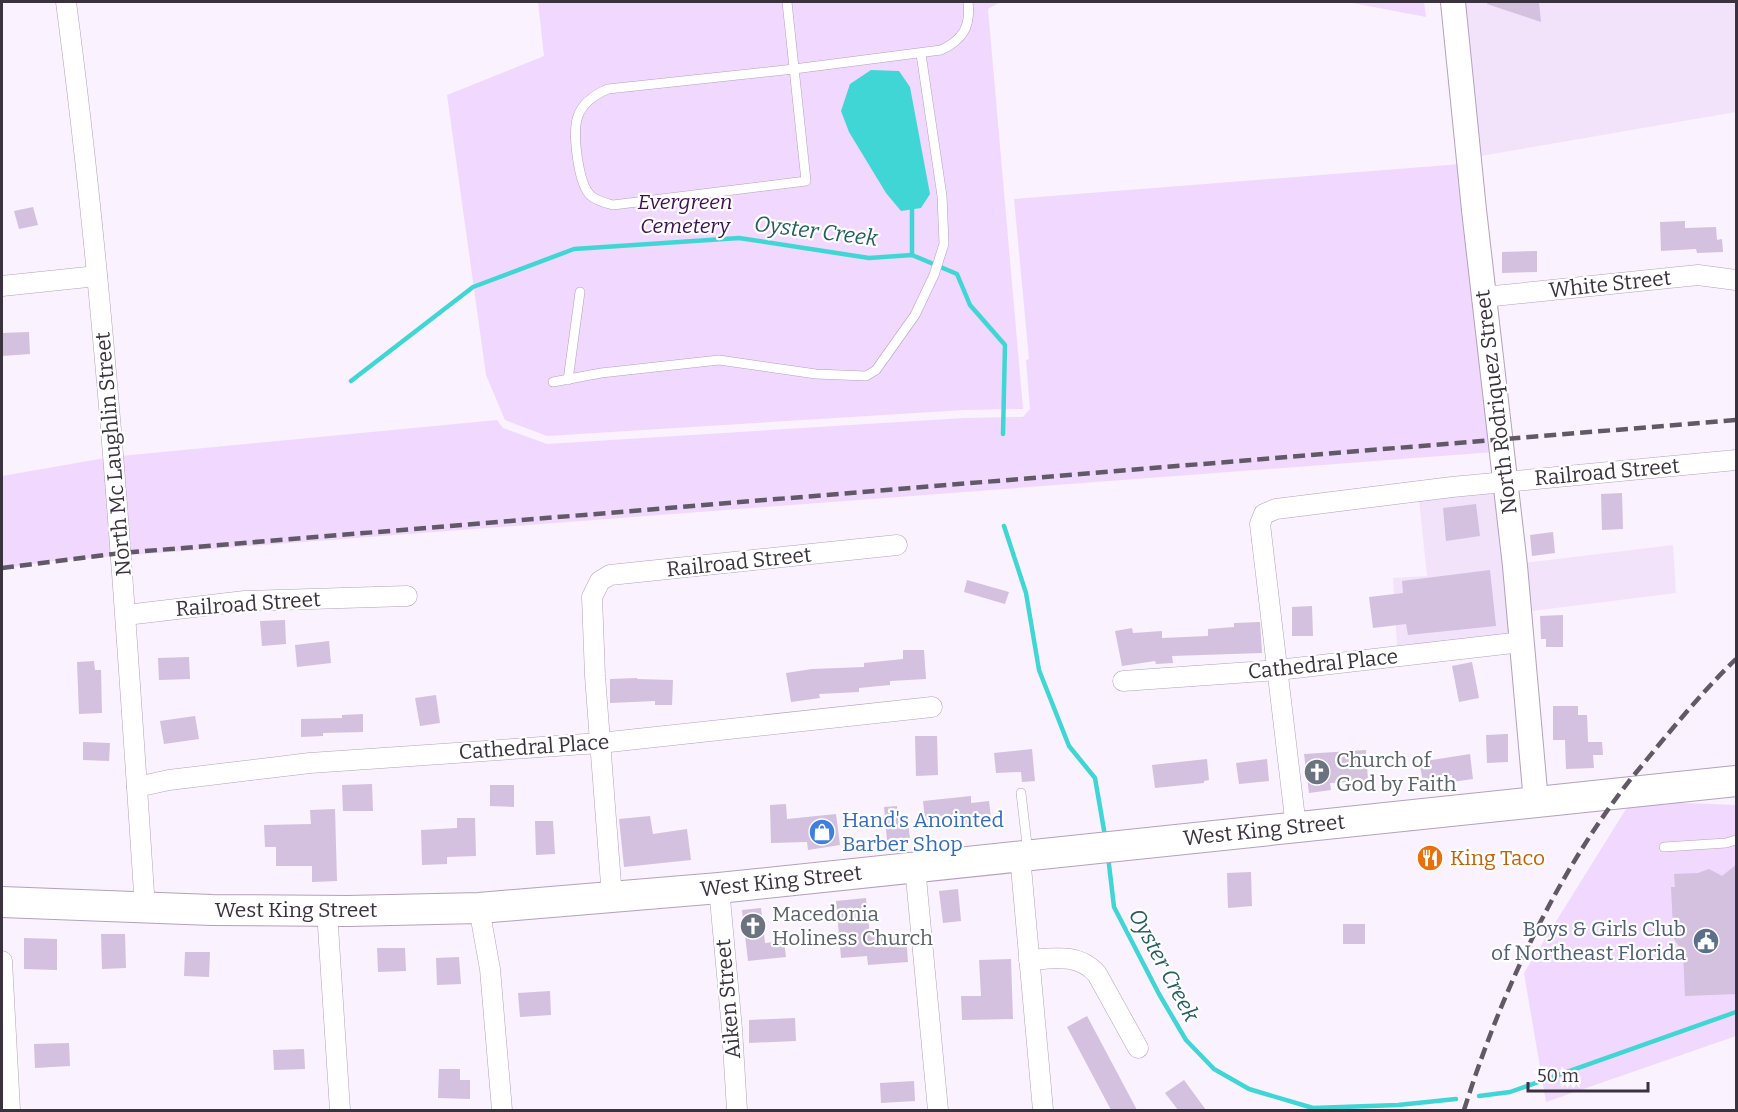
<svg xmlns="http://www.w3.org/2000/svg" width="1738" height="1112" font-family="Bitter,serif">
<rect width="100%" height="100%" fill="#faf2ff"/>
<!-- built -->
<g fill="#f2e3fb">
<path d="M 1448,2 L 1736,2 L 1736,112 L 1469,158 Z"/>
<path d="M 1498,492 L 1513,634 L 1397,647 L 1393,578 L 1427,576 L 1419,500 Z"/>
<path d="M 1673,545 L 1676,593 L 1532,611 L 1539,720 L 1523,563 Z"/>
</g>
<!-- green -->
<g fill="#f0d8fe">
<path d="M 538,2 L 1000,2 L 988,9 L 1023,409 L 964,410 L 547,436 L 505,420 L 486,375 L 447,95 L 544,56 Z"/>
<path d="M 1347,2 L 1424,2 L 1426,17 Z"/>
<path d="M 1461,164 L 1494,452 L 130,555 L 121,456 L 497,420 L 503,428 L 547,444 L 964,418 L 1023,417 L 1030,409 L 1026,360 L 1029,359 L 1014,199 Z"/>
<path d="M 105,458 L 114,556 L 44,562 L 2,569 L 2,476 Z"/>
<path d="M 1631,801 L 1736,805 L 1736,1036 L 1546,1102 L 1524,973 Z"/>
</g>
<!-- water -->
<path fill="#41d6d6" d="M 871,70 L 899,71 L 910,87 L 930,194 L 921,208 L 901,211 L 886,193 L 849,132 L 841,111 L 850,84 Z"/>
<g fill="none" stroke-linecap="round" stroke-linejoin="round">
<!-- stream -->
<g stroke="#41d6d6" stroke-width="4.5">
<path d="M 912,209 L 912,255"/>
<path d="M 351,381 L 473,287 L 574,249 L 739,238 L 869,258 L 912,255 L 957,274 L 970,305 L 1005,345 L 1003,434"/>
<path d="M 1004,526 L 1026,593 L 1039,670 L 1069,746 L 1095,778 L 1105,836"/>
<path d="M 1108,856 L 1114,907 L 1159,994 L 1186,1040 L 1214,1069 L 1249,1089 L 1313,1108 L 1398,1105 L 1456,1099"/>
<path d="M 1479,1096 L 1510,1092 L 1736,1012"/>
</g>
</g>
<!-- building -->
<g fill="#d4c0df">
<path d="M 1488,2 L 1539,2 L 1541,22 L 1487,4 Z"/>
<path d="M 33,207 L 38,225 L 19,229 L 14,211 Z"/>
<path d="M 1685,221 L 1685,228 L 1716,227 L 1717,240 L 1722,239 L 1723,252 L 1697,253 L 1696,249 L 1661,251 L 1660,222 Z"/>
<path d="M 1537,251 L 1537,272 L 1502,273 L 1502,252 Z"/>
<path d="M 29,332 L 30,354 L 2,356 L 2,333 Z"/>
<path d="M 1622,493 L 1623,529 L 1602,530 L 1601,494 Z"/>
<path d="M 1476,504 L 1480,536 L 1446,541 L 1443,508 Z"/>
<path d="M 1553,532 L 1555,553 L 1532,556 L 1530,535 Z"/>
<path d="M 1490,570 L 1496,626 L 1408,635 L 1406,624 L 1373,628 L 1369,597 L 1403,593 L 1402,581 Z"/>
<path d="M 967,580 L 1009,592 L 1005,604 L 964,592 Z"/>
<path d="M 1312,606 L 1313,636 L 1292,636 L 1292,607 Z"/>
<path d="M 1563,615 L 1563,647 L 1546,647 L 1546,639 L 1541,639 L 1540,616 Z"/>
<path d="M 285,620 L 286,644 L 262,646 L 260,621 Z"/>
<path d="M 1260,622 L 1262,653 L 1172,656 L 1173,663 L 1156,664 L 1155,661 L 1122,666 L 1115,631 L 1132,628 L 1133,633 L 1162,631 L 1162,638 L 1208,636 L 1208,629 L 1234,627 L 1234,623 Z"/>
<path d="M 329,641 L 331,663 L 297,667 L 295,645 Z"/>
<path d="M 903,650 L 924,650 L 926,679 L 890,681 L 890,685 L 859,688 L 859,692 L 819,694 L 820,698 L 791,702 L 786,673 L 812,669 L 864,667 L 864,663 L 903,659 Z"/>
<path d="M 189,657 L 190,679 L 159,680 L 158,658 Z"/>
<path d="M 94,661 L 95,670 L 101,670 L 102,713 L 79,714 L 77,662 Z"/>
<path d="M 1472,662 L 1479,698 L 1459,702 L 1452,666 Z"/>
<path d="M 637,678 L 637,679 L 673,680 L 672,705 L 655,705 L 655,701 L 610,703 L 610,679 Z"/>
<path d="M 436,695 L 440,723 L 420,726 L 415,698 Z"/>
<path d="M 1553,706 L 1578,706 L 1578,715 L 1587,715 L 1588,742 L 1602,742 L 1603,755 L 1593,755 L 1594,768 L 1566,769 L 1565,740 L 1553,740 Z"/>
<path d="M 363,714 L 363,732 L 323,733 L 323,736 L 301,737 L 301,719 L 342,718 L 342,715 Z"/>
<path d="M 195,716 L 199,739 L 164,744 L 160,721 Z"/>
<path d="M 1508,734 L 1508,762 L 1487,763 L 1486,735 Z"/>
<path d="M 915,736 L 937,736 L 938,775 L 916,776 Z"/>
<path d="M 83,742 L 110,743 L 109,761 L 83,760 Z"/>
<path d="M 1032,749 L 1035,781 L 1022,782 L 1021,772 L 996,773 L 994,753 Z"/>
<path d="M 1366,750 L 1368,781 L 1330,783 L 1331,790 L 1309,793 L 1304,754 Z"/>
<path d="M 1470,754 L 1473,779 L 1452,782 L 1452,775 L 1423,781 L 1419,762 Z"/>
<path d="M 1207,759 L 1209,780 L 1204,781 L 1204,783 L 1155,788 L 1152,765 Z"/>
<path d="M 1267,759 L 1269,781 L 1239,784 L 1236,763 Z"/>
<path d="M 372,784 L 373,811 L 343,811 L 342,785 Z"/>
<path d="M 490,785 L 514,785 L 514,807 L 490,806 Z"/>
<path d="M 971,796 L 971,803 L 989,801 L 992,826 L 958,829 L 957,817 L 925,820 L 923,801 Z"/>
<path d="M 786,804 L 787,819 L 836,814 L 840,845 L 808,850 L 807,842 L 771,843 L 770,805 Z"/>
<path d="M 897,806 L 899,825 L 908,824 L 910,838 L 887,841 L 884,807 Z"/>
<path d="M 335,809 L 337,881 L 312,882 L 312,866 L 276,866 L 276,847 L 265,847 L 264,825 L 311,824 L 310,810 Z"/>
<path d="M 650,816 L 653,834 L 687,829 L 691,860 L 624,867 L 619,819 Z"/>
<path d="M 457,818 L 475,818 L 476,856 L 447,857 L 447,864 L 422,865 L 421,830 L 457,828 Z"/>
<path d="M 535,821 L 553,821 L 555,854 L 536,855 Z"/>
<path d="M 1437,846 L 1440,867 L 1423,869 L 1420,848 Z"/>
<path d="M 1737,864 L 1737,994 L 1685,996 L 1683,952 L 1668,930 L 1673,927 L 1671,887 L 1675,887 L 1674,874 L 1698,873 L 1709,869 L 1722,876 Z"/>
<path d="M 1251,872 L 1252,906 L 1228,908 L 1227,873 Z"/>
<path d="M 958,889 L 961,921 L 943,923 L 939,891 Z"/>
<path d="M 866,898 L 870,936 L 906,933 L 908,962 L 868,965 L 867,956 L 841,958 L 836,901 Z"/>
<path d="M 761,908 L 765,943 L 784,941 L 786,957 L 748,961 L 742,910 Z"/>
<rect x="1343" y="924" width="22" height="20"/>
<path d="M 101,934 L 125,934 L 126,968 L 102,969 Z"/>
<path d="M 24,938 L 57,939 L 57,970 L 24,969 Z"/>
<path d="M 377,948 L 405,948 L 406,971 L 378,972 Z"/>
<path d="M 185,952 L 210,952 L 209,977 L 184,976 Z"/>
<path d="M 459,957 L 461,984 L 437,985 L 436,958 Z"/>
<path d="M 1011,959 L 1013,1019 L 962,1020 L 961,996 L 981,996 L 979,960 Z"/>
<path d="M 550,991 L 551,1015 L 520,1017 L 518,993 Z"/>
<path d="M 1087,1016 L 1137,1110 L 1111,1110 L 1067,1027 Z"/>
<path d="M 795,1018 L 796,1041 L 749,1043 L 749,1020 Z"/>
<path d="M 69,1043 L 70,1066 L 35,1068 L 34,1044 Z"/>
<path d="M 304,1049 L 305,1069 L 274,1070 L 273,1050 Z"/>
<path d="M 439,1069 L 460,1069 L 460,1080 L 470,1080 L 470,1099 L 438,1098 Z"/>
<path d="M 1184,1080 L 1206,1110 L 1178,1110 L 1165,1093 Z"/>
<path d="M 914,1081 L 915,1101 L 881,1103 L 880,1083 Z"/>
</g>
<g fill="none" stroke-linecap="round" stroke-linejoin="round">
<defs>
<g id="service">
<path d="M 787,2 L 806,181 L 613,205 C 606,203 597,201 591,196 C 578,184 572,132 578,116 C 583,102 596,94 608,89 L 794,69 L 941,50 C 963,40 971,26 968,2"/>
<path d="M 568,380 L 580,292"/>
<path d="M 553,382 L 601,373 L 719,360 L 816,374 L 866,376 L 876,370 L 915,315 L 934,275 L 944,244 L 942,196 L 921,54"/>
<path d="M 1021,793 L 1028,853"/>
<path d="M 1664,847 L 1726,843 L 1736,840"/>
</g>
<g id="minor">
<path d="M 66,2 C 106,303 125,606 145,908"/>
<path d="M 2,286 L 97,276"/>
<path d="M 1484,297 L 1698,275 L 1736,280"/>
<path d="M 126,615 L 245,601 L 407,596"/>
<path d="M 1123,681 L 1278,670 L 1522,642"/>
<path d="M 137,787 L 169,780 L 310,763 L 600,743 L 932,707"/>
<path d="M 1296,827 L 1260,524 L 1264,514 L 1276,509 L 1452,487 L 1736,460"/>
<path d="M 1020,856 L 1043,1110"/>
<path d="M 915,867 L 938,1110"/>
<path d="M 719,888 L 732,1029 L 737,1110"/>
<path d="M 612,897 L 595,676 L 592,597 L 600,581 L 610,575 L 897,545"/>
<path d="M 479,908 L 490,969 L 502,1110"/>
<path d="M 327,911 L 340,1110"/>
<path d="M 1029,960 C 1054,958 1079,953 1097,974 L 1138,1048"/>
<path d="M 2,961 L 10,1110"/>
</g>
<path id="tertiary" d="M 1453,2 L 1474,210 L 1515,566 L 1536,802"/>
<path id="primary" d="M 2,902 L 212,910 L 348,911 L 479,908 L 719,888 L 1736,781"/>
</defs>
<!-- service casing -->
<use href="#service" stroke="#b3a0be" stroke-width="10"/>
<!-- minor casing -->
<use href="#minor" stroke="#b3a0be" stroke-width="21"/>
<!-- tertiary casing -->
<use href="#tertiary" stroke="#b3a0be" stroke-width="26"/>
<!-- primary casing -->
<use href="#primary" stroke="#b3a0be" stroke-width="32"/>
<!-- service -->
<use href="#service" stroke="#fff" stroke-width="9"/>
<!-- minor -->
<use href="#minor" stroke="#fff" stroke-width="20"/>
<!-- tertiary -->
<use href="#tertiary" stroke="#fff" stroke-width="24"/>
<!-- primary -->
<use href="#primary" stroke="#fff" stroke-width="30"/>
<!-- rail -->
<g stroke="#615966" stroke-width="4.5" stroke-dasharray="12 6" stroke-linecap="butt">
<path d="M 2,568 L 122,553 L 1736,420"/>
<path d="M 1464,1110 C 1499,999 1550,887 1620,793 C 1632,777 1645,762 1657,747 C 1682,717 1708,686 1736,659"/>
</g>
</g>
<!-- icons -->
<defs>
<symbol id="church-disc" viewBox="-11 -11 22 22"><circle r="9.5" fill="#6b7280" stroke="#fff"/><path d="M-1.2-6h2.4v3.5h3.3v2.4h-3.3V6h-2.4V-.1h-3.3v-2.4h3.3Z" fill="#fff"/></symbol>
<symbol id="shop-disc" viewBox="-11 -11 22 22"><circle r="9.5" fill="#3f7fe0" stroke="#fff"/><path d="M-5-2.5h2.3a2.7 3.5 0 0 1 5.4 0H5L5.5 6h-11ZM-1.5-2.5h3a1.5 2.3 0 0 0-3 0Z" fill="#fff"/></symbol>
<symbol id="restaurant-disc" viewBox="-11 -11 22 22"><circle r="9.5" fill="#e8710a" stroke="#fff"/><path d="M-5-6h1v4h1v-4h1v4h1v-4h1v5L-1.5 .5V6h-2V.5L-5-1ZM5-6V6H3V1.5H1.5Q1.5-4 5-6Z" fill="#fff"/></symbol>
<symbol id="civic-disc" viewBox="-11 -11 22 22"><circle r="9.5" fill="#5c6f8a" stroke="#fff"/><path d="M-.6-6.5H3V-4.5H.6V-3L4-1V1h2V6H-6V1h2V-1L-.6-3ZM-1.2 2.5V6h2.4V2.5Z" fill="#fff"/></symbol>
</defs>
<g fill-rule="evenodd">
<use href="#church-disc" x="1302" y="757" width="30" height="30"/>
<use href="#shop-disc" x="807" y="817" width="30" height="30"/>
<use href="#restaurant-disc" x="1415" y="843" width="30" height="30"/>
<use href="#church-disc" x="738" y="911" width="30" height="30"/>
<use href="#civic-disc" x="1691" y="926" width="30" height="30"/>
</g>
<g text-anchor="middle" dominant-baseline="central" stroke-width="4.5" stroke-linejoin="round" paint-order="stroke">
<!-- park labels -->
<g font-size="21" font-style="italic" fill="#400f55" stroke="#fff">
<text x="685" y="202">Evergreen<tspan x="685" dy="24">Cemetery</tspan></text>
</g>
<!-- street labels -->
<g font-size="21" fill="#3a323f" stroke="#fff">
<text transform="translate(1610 284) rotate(-6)">White Street</text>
<text transform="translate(1496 402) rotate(-97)">North Rodriquez Street</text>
<text transform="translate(113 454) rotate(-95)">North Mc Laughlin Street</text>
<text transform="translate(1607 472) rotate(-5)">Railroad Street</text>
<text transform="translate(739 562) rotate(-6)">Railroad Street</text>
<text transform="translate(248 604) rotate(-4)">Railroad Street</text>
<text transform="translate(1323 664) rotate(-6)">Cathedral Place</text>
<text transform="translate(534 747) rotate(-4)">Cathedral Place</text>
<text transform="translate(1264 830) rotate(-6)">West King Street</text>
<text transform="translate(781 881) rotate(-6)">West King Street</text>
<text x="296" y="910">West King Street</text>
<text transform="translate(728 999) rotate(-95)">Aiken Street</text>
</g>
<!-- worship labels -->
<g font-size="21" fill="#5b616d" stroke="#fff" text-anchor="start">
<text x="1336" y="760">Church of<tspan x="1336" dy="24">God by Faith</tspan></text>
<text x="772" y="914">Macedonia<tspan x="772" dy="24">Holiness Church</tspan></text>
</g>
<!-- shop labels -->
<g font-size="21" fill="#366cbe" stroke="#fff" text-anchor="start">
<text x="842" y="820">Hand's Anointed<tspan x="842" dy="24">Barber Shop</tspan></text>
</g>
<!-- food labels -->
<g font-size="21" fill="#c56008" stroke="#fff" text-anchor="start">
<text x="1450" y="858">King Taco</text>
</g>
<!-- service labels -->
<g font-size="21" fill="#4e5e75" stroke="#fff" text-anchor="end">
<text x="1686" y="929">Boys &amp; Girls Club<tspan x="1686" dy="24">of Northeast Florida</tspan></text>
</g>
<!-- water labels -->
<g font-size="22" font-style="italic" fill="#245f5f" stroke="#fff">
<text transform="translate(816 231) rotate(7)">Oyster Creek</text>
<text transform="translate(1164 965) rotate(62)">Oyster Creek</text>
</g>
</g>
<!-- border -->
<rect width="1738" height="1112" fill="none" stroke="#3a323f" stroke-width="6"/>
<!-- scale -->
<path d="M1528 1082v9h120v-9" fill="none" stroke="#3a323f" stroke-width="3"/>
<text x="1537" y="1082" font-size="18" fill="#3a323f" stroke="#ffffff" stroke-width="4.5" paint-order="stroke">50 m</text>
</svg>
